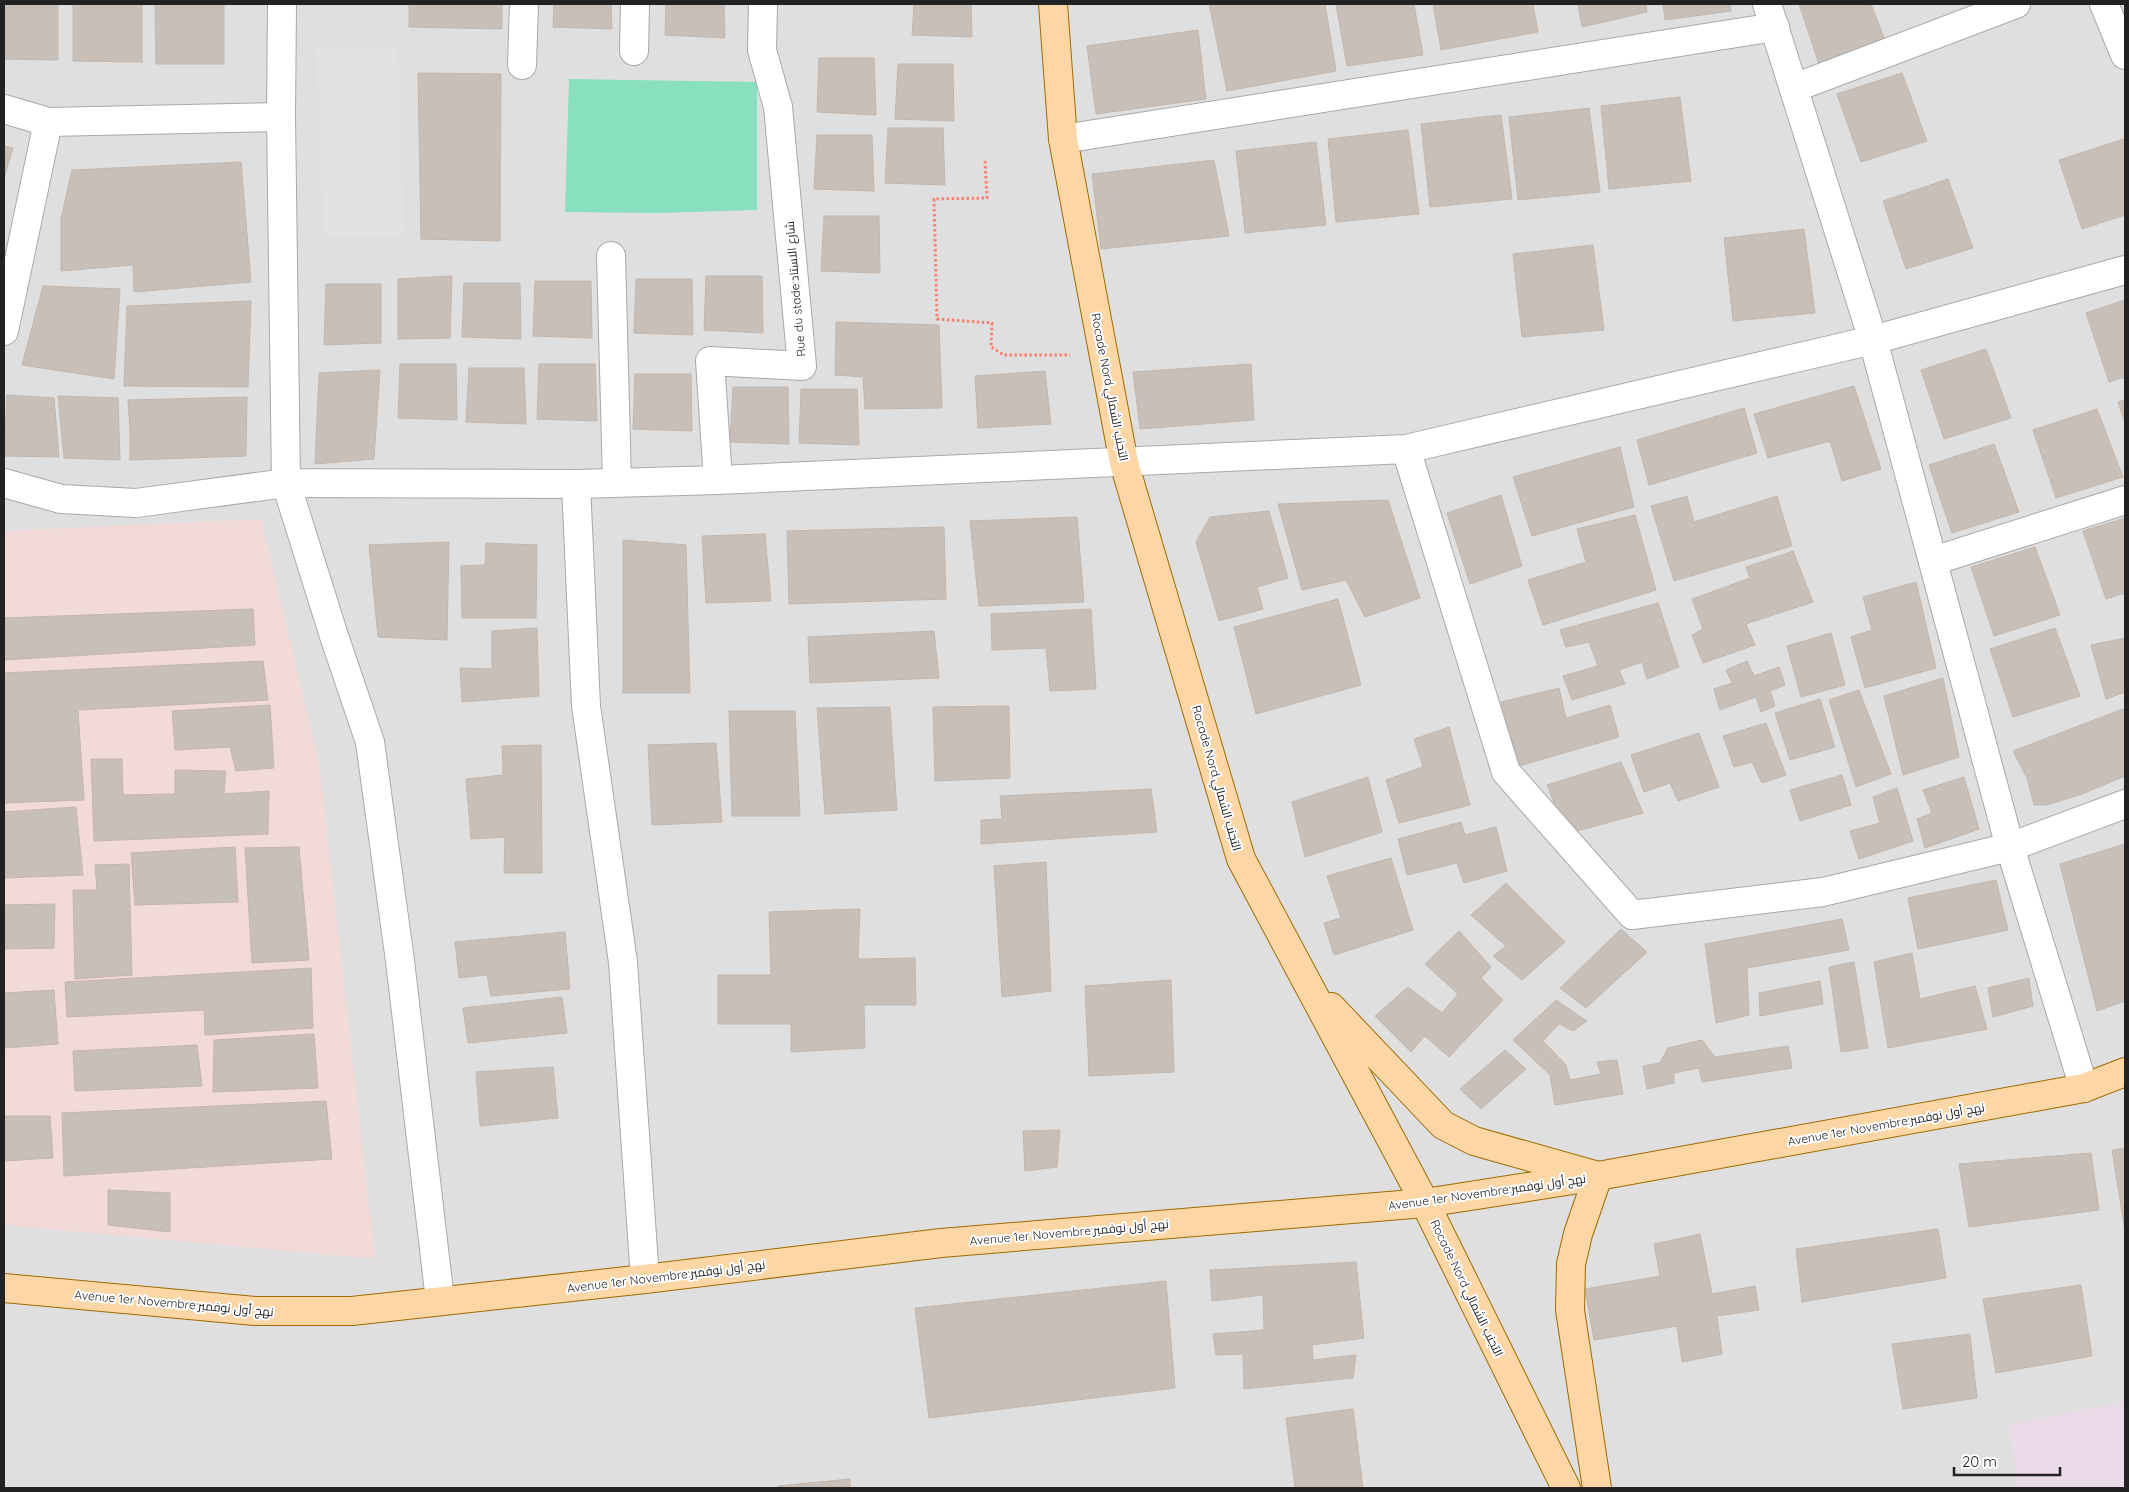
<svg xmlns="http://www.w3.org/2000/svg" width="2129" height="1492" font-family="Quicksand,Cairo,sans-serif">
<rect width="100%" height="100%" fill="#f2efe9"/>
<!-- residential -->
<rect fill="#e0dfdf" x="4" y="4" width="2121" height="1484"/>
<!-- commercial -->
<path fill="#f2dad9" d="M 261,519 L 319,763 L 375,1259 L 4,1225 L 4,531 Z"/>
<!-- industrial -->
<path fill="#ebdbe8" d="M 2125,1402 L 2125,1488 L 2018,1488 L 2009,1424 Z"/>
<!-- pitch -->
<path fill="#88e0be" d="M 569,79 L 757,82 L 757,210 L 658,213 L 565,212 Z"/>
<!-- parking -->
<path fill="#e2e2e2" d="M 317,48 L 398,48 L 403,236 L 323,235 Z"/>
<!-- building -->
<g fill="#c7bfb8" stroke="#c4b6ab">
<path d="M 4,4 L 58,4 L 58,60 L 4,59 Z"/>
<path d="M 73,4 L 142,4 L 142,62 L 73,61 Z"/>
<path d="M 155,4 L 224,4 L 224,64 L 156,64 Z"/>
<path d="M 409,4 L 502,4 L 502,29 L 409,27 Z"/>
<path d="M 554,4 L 611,4 L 612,29 L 553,27 Z"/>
<path d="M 666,4 L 724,4 L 725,38 L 665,35 Z"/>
<path d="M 914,4 L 971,4 L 972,37 L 912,35 Z"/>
<path d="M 1209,4 L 1325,4 L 1336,71 L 1227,91 Z"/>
<path d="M 1336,4 L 1414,4 L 1423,55 L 1347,66 Z"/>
<path d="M 1433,4 L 1533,4 L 1538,32 L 1441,50 Z"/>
<path d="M 1578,4 L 1646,4 L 1647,12 L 1582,27 Z"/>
<path d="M 1663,4 L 1730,4 L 1731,11 L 1665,20 Z"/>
<path d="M 1799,4 L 1871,4 L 1886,43 L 1819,64 Z"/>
<path d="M 1198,30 L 1206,99 L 1096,114 L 1087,46 Z"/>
<path d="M 819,58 L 874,58 L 876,115 L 817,112 Z"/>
<path d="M 898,64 L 953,64 L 954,121 L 895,119 Z"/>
<path d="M 418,73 L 501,74 L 500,241 L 421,239 Z"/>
<path d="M 1902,73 L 1927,141 L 1861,162 L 1837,94 Z"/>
<path d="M 1680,97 L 1691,181 L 1609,189 L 1601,106 Z"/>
<path d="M 1589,108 L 1600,192 L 1518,200 L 1509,117 Z"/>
<path d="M 1501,115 L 1512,199 L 1430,207 L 1421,124 Z"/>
<path d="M 888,128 L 943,128 L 945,185 L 885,183 Z"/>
<path d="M 1408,130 L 1419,214 L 1336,222 L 1328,139 Z"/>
<path d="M 817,135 L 872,135 L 874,191 L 814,189 Z"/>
<path d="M 2124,139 L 2125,144 L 2125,215 L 2082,229 L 2059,160 Z"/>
<path d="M 1316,142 L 1326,225 L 1245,233 L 1236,151 Z"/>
<path d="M 4,146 L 13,148 L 4,178 Z"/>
<path d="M 1214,160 L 1229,236 L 1101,249 L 1092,174 Z"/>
<path d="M 241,162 L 251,282 L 134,292 L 133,265 L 61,271 L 61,219 L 72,170 Z"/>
<path d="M 1948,179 L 1973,248 L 1906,269 L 1883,201 Z"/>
<path d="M 824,216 L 879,216 L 880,273 L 821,271 Z"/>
<path d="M 1804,229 L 1815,313 L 1733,321 L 1724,238 Z"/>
<path d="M 1593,245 L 1604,330 L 1522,337 L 1513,254 Z"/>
<path d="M 452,276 L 450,338 L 398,339 L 398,279 Z"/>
<path d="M 706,276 L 762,276 L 763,333 L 704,330 Z"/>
<path d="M 636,279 L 692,279 L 693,335 L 634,333 Z"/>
<path d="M 535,281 L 591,281 L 592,338 L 533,336 Z"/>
<path d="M 464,283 L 520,283 L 521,339 L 462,337 Z"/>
<path d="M 326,284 L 381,284 L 381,343 L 324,345 Z"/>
<path d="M 43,286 L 120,289 L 114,379 L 22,365 Z"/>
<path d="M 2125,300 L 2125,377 L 2109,382 L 2086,313 Z"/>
<path d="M 251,301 L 248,387 L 124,386 L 127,306 Z"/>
<path d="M 836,322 L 939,325 L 942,408 L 865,409 L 863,377 L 835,375 Z"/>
<path d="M 1986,349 L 2011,418 L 1944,439 L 1921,370 Z"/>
<path d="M 400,364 L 456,364 L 457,420 L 398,418 Z"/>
<path d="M 539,364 L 595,364 L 597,421 L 537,419 Z"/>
<path d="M 1251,364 L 1254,420 L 1140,429 L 1133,372 Z"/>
<path d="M 469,368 L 524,368 L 526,424 L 466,422 Z"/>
<path d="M 380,370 L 374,459 L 315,464 L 319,373 Z"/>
<path d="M 1045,371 L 1051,424 L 978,428 L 975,376 Z"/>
<path d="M 635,374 L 691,374 L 692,431 L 633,429 Z"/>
<path d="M 1854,386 L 1881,469 L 1842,481 L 1830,441 L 1768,458 L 1754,414 Z"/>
<path d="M 733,387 L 788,387 L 789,444 L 730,442 Z"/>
<path d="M 801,389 L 857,389 L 859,445 L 799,443 Z"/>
<path d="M 7,395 L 54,398 L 59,457 L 4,456 Z"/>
<path d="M 58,396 L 118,398 L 120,460 L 64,458 Z"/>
<path d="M 247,397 L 246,456 L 130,460 L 130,430 L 128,400 Z"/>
<path d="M 2125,400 L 2125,423 L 2118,402 Z"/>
<path d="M 1744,408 L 1757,453 L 1649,485 L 1637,440 Z"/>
<path d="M 2097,409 L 2123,477 L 2056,498 L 2033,430 Z"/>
<path d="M 1994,444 L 2019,512 L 1952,533 L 1929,465 Z"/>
<path d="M 1620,447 L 1634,507 L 1532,536 L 1513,477 Z"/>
<path d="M 1501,495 L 1522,566 L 1470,584 L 1447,513 Z"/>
<path d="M 1687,496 L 1694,522 L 1777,496 L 1792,546 L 1674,581 L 1651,506 Z"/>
<path d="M 1388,500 L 1420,598 L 1365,617 L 1346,580 L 1302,590 L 1278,504 Z"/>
<path d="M 1269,511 L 1288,578 L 1257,587 L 1263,609 L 1219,621 L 1196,542 L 1210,517 Z"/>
<path d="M 1635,515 L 1656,590 L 1543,625 L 1528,580 L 1586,562 L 1577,529 Z"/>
<path d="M 1077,517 L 1084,602 L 979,606 L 970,521 Z"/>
<path d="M 2125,518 L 2125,593 L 2106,599 L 2083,531 Z"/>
<path d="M 944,527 L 946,599 L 789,604 L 787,531 Z"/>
<path d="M 765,534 L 771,601 L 706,603 L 702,536 Z"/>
<path d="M 623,540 L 686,545 L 690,693 L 623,693 Z"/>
<path d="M 449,542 L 447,640 L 378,637 L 369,545 Z"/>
<path d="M 486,543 L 537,545 L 536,618 L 462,618 L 461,566 L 485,565 Z"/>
<path d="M 2035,547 L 2060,615 L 1994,636 L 1971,567 Z"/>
<path d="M 1793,551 L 1813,602 L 1746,624 L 1755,645 L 1703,663 L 1692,635 L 1703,629 L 1692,599 L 1750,578 L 1746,567 Z"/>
<path d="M 1916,582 L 1936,668 L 1865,688 L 1851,637 L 1872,630 L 1863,597 Z"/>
<path d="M 1338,599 L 1361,685 L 1256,714 L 1234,627 Z"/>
<path d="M 1658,603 L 1679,667 L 1647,679 L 1642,662 L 1619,670 L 1625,684 L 1572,700 L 1563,676 L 1598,666 L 1589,642 L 1566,647 L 1560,630 Z"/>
<path d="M 253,609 L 255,645 L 4,660 L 4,618 Z"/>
<path d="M 1091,609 L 1096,689 L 1050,691 L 1046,648 L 992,650 L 991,614 Z"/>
<path d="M 537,628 L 539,696 L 462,702 L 460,668 L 492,669 L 492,631 Z"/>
<path d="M 2055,628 L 2080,696 L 2013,717 L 1990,649 Z"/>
<path d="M 934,631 L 939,678 L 810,683 L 808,637 Z"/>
<path d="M 1831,633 L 1845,685 L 1801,697 L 1787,646 Z"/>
<path d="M 2125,638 L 2125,692 L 2106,699 L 2091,645 Z"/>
<path d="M 263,661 L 268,700 L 78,710 L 84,800 L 4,803 L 4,673 Z"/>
<path d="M 1747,661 L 1754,676 L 1779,667 L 1785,685 L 1770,691 L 1775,706 L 1761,712 L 1756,697 L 1720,710 L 1714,689 L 1732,683 L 1726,670 Z"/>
<path d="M 1943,678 L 1959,757 L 1903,775 L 1884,696 Z"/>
<path d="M 1559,688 L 1566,718 L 1610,705 L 1619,737 L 1519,766 L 1501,702 Z"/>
<path d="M 1859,690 L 1891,774 L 1856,787 L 1829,700 Z"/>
<path d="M 1820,699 L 1835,747 L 1790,760 L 1775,713 Z"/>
<path d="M 270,705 L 274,768 L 236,771 L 230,747 L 175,750 L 172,711 Z"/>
<path d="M 1009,706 L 1010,778 L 935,781 L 933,707 Z"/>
<path d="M 890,707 L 897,810 L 825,814 L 817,708 Z"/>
<path d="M 2123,709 L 2125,714 L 2125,776 L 2082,794 L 2047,805 L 2034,805 L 2027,778 L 2013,751 Z"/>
<path d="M 729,711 L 795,711 L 800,816 L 732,816 Z"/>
<path d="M 1766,723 L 1786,775 L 1762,783 L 1752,762 L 1734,767 L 1723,736 Z"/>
<path d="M 1449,727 L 1470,805 L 1399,823 L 1386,780 L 1423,767 L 1414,739 Z"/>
<path d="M 1699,733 L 1719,787 L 1678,801 L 1670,783 L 1644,792 L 1631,755 Z"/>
<path d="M 716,743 L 722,822 L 652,825 L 648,745 Z"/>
<path d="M 541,745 L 542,873 L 504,873 L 505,837 L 471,839 L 466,779 L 503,775 L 502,746 Z"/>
<path d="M 91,759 L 122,759 L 123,795 L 175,794 L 175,770 L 226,771 L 224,794 L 269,791 L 268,834 L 94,841 Z"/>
<path d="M 1621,762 L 1643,813 L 1577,831 L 1560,818 L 1547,785 Z"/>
<path d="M 1842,775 L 1851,805 L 1800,821 L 1790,790 Z"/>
<path d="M 1368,777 L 1382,832 L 1305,857 L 1292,802 Z"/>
<path d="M 1964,777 L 1979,829 L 1925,848 L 1917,819 L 1932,813 L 1923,790 Z"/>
<path d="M 1897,788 L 1913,841 L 1859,859 L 1850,831 L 1880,823 L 1873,797 Z"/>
<path d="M 1151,789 L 1157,832 L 981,844 L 981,820 L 1002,819 L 1000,796 Z"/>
<path d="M 76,807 L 83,875 L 4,878 L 4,812 Z"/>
<path d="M 1461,822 L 1465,835 L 1496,827 L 1507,871 L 1464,883 L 1457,863 L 1407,875 L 1398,839 Z"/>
<path d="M 2125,844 L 2125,1001 L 2097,1011 L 2060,864 Z"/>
<path d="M 235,847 L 238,902 L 135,905 L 131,853 Z"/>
<path d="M 299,847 L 309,960 L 252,963 L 245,848 Z"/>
<path d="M 1391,858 L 1413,930 L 1334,955 L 1324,923 L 1341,918 L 1327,876 Z"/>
<path d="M 1046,862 L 1051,991 L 1002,997 L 994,866 Z"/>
<path d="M 129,864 L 132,975 L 75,979 L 73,890 L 97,890 L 95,865 Z"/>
<path d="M 1996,880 L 2008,930 L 1918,949 L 1908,898 Z"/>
<path d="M 1506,883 L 1565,942 L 1522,980 L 1493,956 L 1506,946 L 1471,915 Z"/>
<path d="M 55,904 L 54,948 L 4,949 L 4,905 Z"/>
<path d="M 860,909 L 858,959 L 915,958 L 916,1005 L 864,1005 L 865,1048 L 791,1052 L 791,1024 L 718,1024 L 718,975 L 771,975 L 769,912 Z"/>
<path d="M 1842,919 L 1849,950 L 1747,968 L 1749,1015 L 1716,1023 L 1705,944 Z"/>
<path d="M 1621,929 L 1647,952 L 1586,1008 L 1560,988 Z"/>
<path d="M 1459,931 L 1491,967 L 1481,978 L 1503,1000 L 1449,1057 L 1425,1036 L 1411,1052 L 1375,1016 L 1408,987 L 1442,1013 L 1458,994 L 1425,964 Z"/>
<path d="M 565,932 L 570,989 L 491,996 L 487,975 L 459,978 L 455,942 Z"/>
<path d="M 1912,953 L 1920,999 L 1975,986 L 1987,1029 L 1888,1048 L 1874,962 Z"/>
<path d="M 1854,962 L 1868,1048 L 1841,1052 L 1829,967 Z"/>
<path d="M 311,968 L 313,1028 L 205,1035 L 204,1010 L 67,1017 L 65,982 Z"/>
<path d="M 2029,978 L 2033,1006 L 1993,1017 L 1988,988 Z"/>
<path d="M 1171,980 L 1174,1072 L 1089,1076 L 1085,986 Z"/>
<path d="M 1820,981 L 1823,1004 L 1760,1016 L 1759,993 Z"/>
<path d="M 54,990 L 58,1044 L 4,1048 L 4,993 Z"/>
<path d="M 562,997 L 567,1033 L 468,1043 L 463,1008 Z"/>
<path d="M 1556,1000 L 1587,1021 L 1573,1031 L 1559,1024 L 1543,1041 L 1566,1065 L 1570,1080 L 1601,1074 L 1597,1062 L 1617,1060 L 1623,1094 L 1555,1105 L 1550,1075 L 1513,1040 Z"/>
<path d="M 314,1034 L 318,1088 L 213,1092 L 214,1040 Z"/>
<path d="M 1702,1040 L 1715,1057 L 1788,1046 L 1792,1068 L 1702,1082 L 1699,1068 L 1674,1073 L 1674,1083 L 1647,1089 L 1643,1066 L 1660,1063 L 1668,1048 Z"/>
<path d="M 197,1045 L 202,1086 L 75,1091 L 73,1051 Z"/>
<path d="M 1505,1050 L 1526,1069 L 1481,1109 L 1460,1089 Z"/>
<path d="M 553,1067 L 558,1118 L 480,1126 L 476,1072 Z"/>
<path d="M 326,1101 L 332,1159 L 64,1176 L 62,1113 Z"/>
<path d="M 4,1116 L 50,1116 L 53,1158 L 4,1161 Z"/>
<path d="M 1060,1130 L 1057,1167 L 1025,1171 L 1023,1131 Z"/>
<path d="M 2125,1148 L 2125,1231 L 2112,1150 Z"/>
<path d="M 2091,1153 L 2099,1210 L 1969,1227 L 1959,1164 Z"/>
<path d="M 108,1190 L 170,1193 L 170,1232 L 108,1225 Z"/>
<path d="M 1938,1229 L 1946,1278 L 1802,1302 L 1796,1249 Z"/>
<path d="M 1700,1234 L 1712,1294 L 1755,1286 L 1759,1310 L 1717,1316 L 1722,1354 L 1682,1362 L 1677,1326 L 1594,1340 L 1585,1289 L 1660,1276 L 1654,1244 Z"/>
<path d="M 1356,1262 L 1364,1338 L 1312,1345 L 1313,1360 L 1356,1355 L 1353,1378 L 1244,1389 L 1243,1354 L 1216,1355 L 1213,1334 L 1264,1330 L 1263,1295 L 1212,1301 L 1210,1270 Z"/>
<path d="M 1166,1281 L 1175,1388 L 929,1418 L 915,1308 Z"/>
<path d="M 2081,1285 L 2092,1356 L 1996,1373 L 1983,1299 Z"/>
<path d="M 1970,1334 L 1977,1398 L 1903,1409 L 1892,1344 Z"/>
<path d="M 1353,1409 L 1363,1488 L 1295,1488 L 1286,1418 Z"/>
<path d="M 850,1479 L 850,1488 L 778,1488 L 778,1486 Z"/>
</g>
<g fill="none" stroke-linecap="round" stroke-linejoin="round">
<defs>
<g id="minor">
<path d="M 282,4 L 281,117 L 286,483 L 576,484 L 718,480 L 1406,449 L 1873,340 L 2125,270"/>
<path d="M 1767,4 L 1873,340 L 2010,847 L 2084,1088"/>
<path d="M 2104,4 L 2125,55"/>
<path d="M 634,51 L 635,4"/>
<path d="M 522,65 L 524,4"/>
<path d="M 1794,88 L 2016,4"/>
<path d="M 4,109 L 48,122 L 281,117"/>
<path d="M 1063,139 L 1775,27"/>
<path d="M 611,256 L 617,482"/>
<path d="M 4,331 L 48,122"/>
<path d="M 1406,449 L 1506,772 L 1632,915 L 1823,892 L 2010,847 L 2125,804"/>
<path d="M 718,480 L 710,361 L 802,366 L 778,107 L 762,50 L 763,4"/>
<path d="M 4,483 L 61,499 L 136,503 L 286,483 L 334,636 L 370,742 L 400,961 L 440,1300"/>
<path d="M 576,484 L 586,706 L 623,962 L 645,1279"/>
<path d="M 1933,561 L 2125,500"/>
</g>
<g id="major">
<path d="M 1053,4 L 1063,139 L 1124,463 L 1241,859 L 1425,1203 L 1566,1488"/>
<path d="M 1331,1007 L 1443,1125 L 1474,1141 L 1598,1176 L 1578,1234 L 1571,1264 L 1570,1310 L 1597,1488"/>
<path d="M 4,1288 L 255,1311 L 352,1311 L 645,1279 L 941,1243 L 1425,1203 L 1598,1176 L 2084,1088 L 2125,1072"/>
</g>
</defs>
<!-- minor casing -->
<use href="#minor" stroke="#a9a9a9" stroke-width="30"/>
<!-- major casing -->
<use href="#major" stroke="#a06b00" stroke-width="30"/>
<!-- path -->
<path stroke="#fa8072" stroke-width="3" stroke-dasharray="2.5 2.5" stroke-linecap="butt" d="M 985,161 L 987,198 L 934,199 L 937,319 L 992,323 L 991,347 L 1004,355 L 1070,355"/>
<!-- minor -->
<use href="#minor" stroke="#fff" stroke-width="28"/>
<!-- major -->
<use href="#major" stroke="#fcd6a4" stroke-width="28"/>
</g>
<g text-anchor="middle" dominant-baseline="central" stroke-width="4" stroke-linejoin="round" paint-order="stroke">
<!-- street labels -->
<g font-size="12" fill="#222" stroke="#fff">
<text transform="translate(795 289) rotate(-95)">Rue du stade;شارع الاستاد</text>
<text transform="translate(1110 387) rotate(79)">Rocade Nord,التجنب الشمالي</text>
<text transform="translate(1217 778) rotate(74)">Rocade Nord,التجنب الشمالي</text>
<text transform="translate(1886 1124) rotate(-10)">Avenue 1er Novembre;نهج أول نوفمبر</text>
<text transform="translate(1487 1192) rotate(-8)">Avenue 1er Novembre;نهج أول نوفمبر</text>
<text transform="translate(1069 1232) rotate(-5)">Avenue 1er Novembre;نهج أول نوفمبر</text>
<text transform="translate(666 1276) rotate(-7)">Avenue 1er Novembre;نهج أول نوفمبر</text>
<text transform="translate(1467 1288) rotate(64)">Rocade Nord,التجنب الشمالي</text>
<text transform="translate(174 1303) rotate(5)">Avenue 1er Novembre;نهج أول نوفمبر</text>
</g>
</g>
<!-- border -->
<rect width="2129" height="1492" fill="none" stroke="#222222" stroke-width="10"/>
<!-- scale -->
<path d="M1954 1467v8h106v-8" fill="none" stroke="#222222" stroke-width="2.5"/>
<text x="1962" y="1467" font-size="15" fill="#222222" stroke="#ffffff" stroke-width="4" paint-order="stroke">20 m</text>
</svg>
